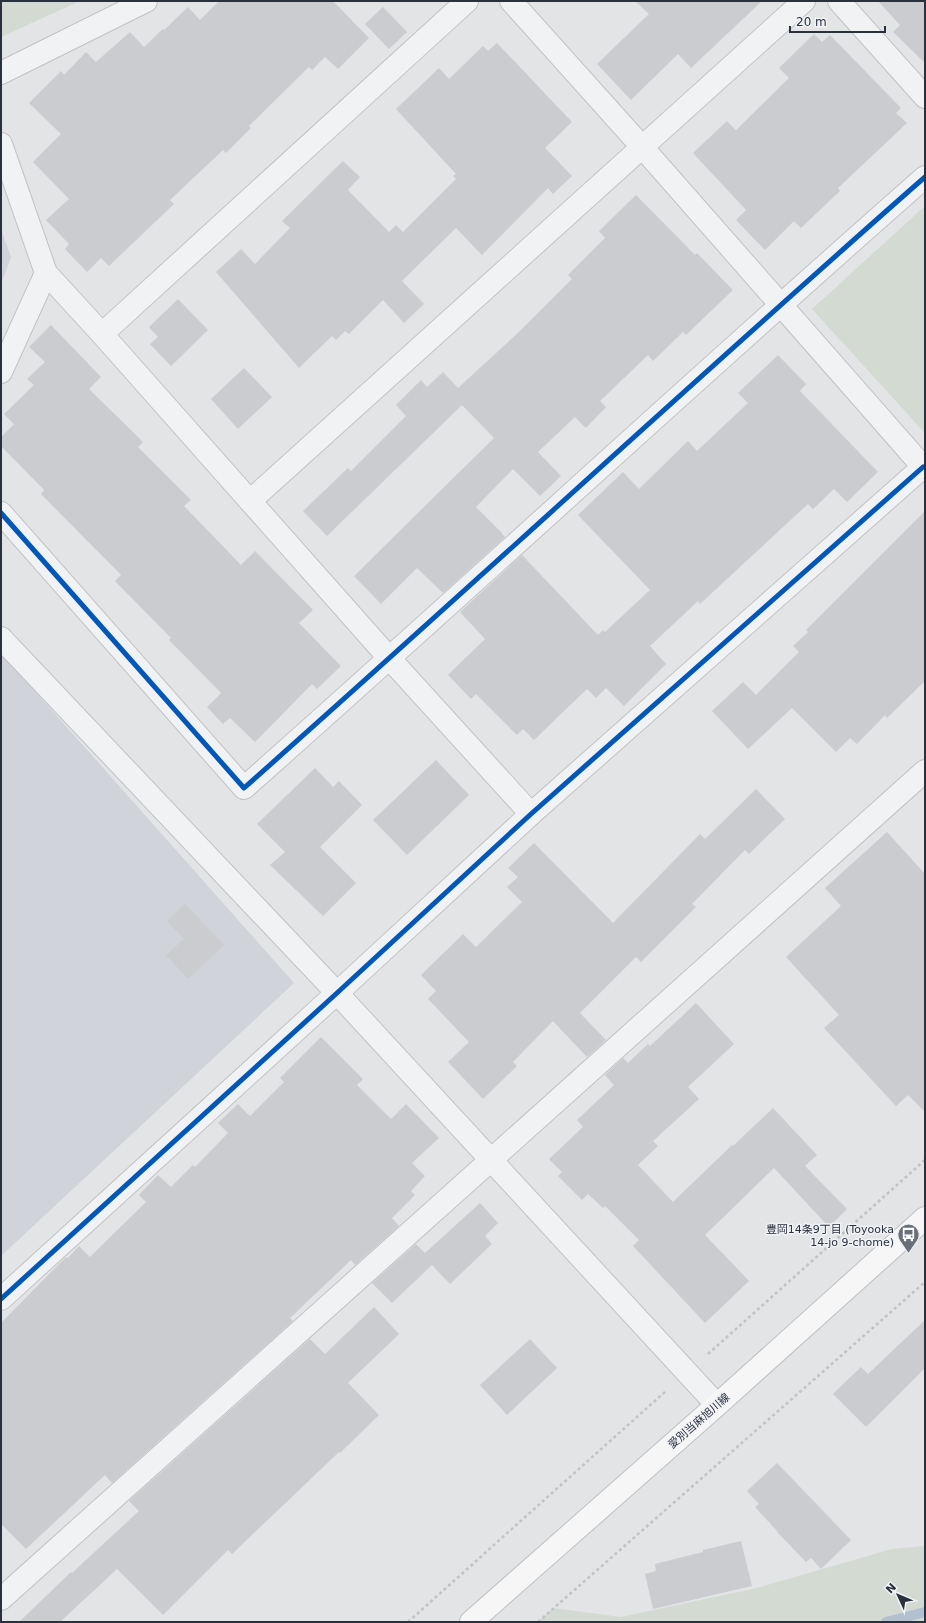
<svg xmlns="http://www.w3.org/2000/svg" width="926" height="1623" font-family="'DejaVu Sans','Noto Sans JP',sans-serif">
<rect width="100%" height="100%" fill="#e2e4e6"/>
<!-- built -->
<g fill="#d0d3d9">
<path d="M 1,229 L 11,257 L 1,284 Z"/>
<path d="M 1,653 L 294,983 L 1,1256 Z"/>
</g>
<!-- green -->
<g fill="#d3dad2">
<path d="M 1,1 L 80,1 L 1,37 Z"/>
<path d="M 925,206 L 925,433 L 812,309 Z"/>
<path d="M 925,1546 L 925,1622 L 538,1622 L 553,1608 L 621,1617 L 757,1588 L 892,1549 Z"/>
</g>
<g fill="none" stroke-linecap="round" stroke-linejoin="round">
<!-- stream -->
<path stroke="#b2c0d0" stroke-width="10" d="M 886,1622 L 925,1612"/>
</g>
<!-- building -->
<g fill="#cacccf">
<path d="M 219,1 L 333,1 L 369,38 L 338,69 L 325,57 L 312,70 L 309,67 L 249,126 L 251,128 L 226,153 L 223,150 L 170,200 L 174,204 L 109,266 L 101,258 L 87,272 L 65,249 L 69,244 L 46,220 L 69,199 L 33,162 L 61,134 L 29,103 L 61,71 L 64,75 L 86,52 L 96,62 L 130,32 L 144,47 L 163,29 L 164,30 L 188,7 L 200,20 Z"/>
<path d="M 635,1 L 762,1 L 691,68 L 678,54 L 631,100 L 597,64 L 649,14 Z"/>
<path d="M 878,1 L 925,1 L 925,63 L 893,32 L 900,25 Z"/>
<path d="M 383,7 L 407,32 L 389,49 L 365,24 Z"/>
<path d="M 814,34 L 822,42 L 830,35 L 901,108 L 896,113 L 907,123 L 838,188 L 840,191 L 801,228 L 794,221 L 765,250 L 736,220 L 746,210 L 693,153 L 727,121 L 736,130 L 789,78 L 779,68 Z"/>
<path d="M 497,43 L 572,122 L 545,148 L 572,176 L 553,194 L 548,188 L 482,255 L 456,228 L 402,281 L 424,304 L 404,323 L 383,300 L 349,334 L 345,331 L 336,340 L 332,336 L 299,368 L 216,272 L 241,249 L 255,264 L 290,228 L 282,221 L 343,161 L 360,177 L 348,190 L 389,232 L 396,225 L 403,232 L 456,179 L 453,176 L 456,174 L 396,109 L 439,68 L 449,79 L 483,46 L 488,51 Z"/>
<path d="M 636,195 L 695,255 L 697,253 L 733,290 L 686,335 L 683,332 L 653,361 L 648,355 L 600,401 L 606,407 L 586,428 L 575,417 L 538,452 L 561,476 L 540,496 L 513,469 L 476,507 L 502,533 L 502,534 L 505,537 L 443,593 L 417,568 L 381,604 L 354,576 L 494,438 L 462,405 L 327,536 L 303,511 L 348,468 L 351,471 L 406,416 L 396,405 L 421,380 L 427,387 L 443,372 L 458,388 L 521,330 L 572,279 L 568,275 L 605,238 L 599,231 Z"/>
<path d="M 178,299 L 208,330 L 171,366 L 150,344 L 158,337 L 149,327 Z"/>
<path d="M 51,325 L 101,377 L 89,389 L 143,442 L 138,447 L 191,500 L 184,506 L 241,565 L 255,551 L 313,610 L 299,623 L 341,666 L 317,689 L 312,684 L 255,742 L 230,718 L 223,724 L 207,707 L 221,693 L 169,640 L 171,638 L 115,581 L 121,575 L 41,494 L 44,490 L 1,446 L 1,437 L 14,424 L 4,414 L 34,385 L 27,379 L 45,362 L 29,347 Z"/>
<path d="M 778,355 L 806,384 L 800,391 L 878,472 L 847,502 L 834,489 L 813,509 L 808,504 L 700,604 L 698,601 L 650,646 L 666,664 L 624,706 L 606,688 L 596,698 L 587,689 L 534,740 L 523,729 L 517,735 L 476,694 L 471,699 L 448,675 L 485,639 L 460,612 L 522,555 L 598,635 L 603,630 L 605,632 L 650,590 L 578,515 L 623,472 L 639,489 L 688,441 L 697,451 L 748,403 L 738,393 Z"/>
<path d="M 244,368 L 272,397 L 238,429 L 211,399 Z"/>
<path d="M 925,511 L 925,681 L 887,718 L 885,715 L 857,744 L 850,738 L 836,752 L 792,708 L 748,749 L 712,711 L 743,682 L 756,695 L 799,652 L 793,646 L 808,632 L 806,630 Z"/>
<path d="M 436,760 L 469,795 L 407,855 L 373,820 Z"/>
<path d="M 315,768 L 333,787 L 339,781 L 362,805 L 320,847 L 356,883 L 323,916 L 270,865 L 285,852 L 257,824 Z"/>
<path d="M 756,789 L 785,819 L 749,854 L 745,850 L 692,904 L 696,907 L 641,962 L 636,957 L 580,1013 L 606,1040 L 587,1057 L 553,1021 L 513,1062 L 517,1066 L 483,1099 L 448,1062 L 469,1042 L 428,999 L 436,991 L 421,975 L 463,934 L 476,947 L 522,902 L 507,887 L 518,877 L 508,868 L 534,843 L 613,923 L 700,834 L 705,839 Z"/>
<path d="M 887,832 L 925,874 L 925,1112 L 908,1095 L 896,1106 L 824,1028 L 839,1015 L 786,957 L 841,906 L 825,888 Z"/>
<path d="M 185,904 L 224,945 L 188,979 L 166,955 L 184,939 L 167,921 Z"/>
<path d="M 696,1003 L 734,1044 L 688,1087 L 699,1099 L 653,1141 L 658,1146 L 638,1165 L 673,1202 L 732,1145 L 733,1146 L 773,1108 L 817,1155 L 805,1166 L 847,1209 L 829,1227 L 774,1168 L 705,1235 L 749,1281 L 705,1323 L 633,1246 L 639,1240 L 605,1206 L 603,1208 L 588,1194 L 582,1200 L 558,1176 L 562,1172 L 549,1159 L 583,1127 L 577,1120 L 614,1085 L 605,1075 L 623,1058 L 628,1063 L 648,1044 L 650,1046 Z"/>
<path d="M 321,1037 L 363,1079 L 357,1085 L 391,1119 L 406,1104 L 439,1138 L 412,1163 L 425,1176 L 411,1191 L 415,1195 L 392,1218 L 399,1226 L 355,1265 L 351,1260 L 290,1318 L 293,1321 L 112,1483 L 105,1475 L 26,1549 L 1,1524 L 1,1323 L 66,1257 L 68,1258 L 79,1246 L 90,1257 L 146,1202 L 139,1195 L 158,1175 L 171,1187 L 193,1165 L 195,1167 L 228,1133 L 218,1123 L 238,1104 L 250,1116 L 284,1082 L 280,1078 Z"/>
<path d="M 480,1203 L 498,1223 L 485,1236 L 492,1244 L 450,1284 L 432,1265 L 392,1303 L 372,1283 L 416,1244 L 425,1253 Z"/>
<path d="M 374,1307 L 399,1334 L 348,1383 L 379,1415 L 340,1453 L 339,1452 L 232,1554 L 228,1550 L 163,1615 L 117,1569 L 60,1622 L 19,1622 L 71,1572 L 72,1573 L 139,1511 L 129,1501 L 310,1339 L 325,1354 Z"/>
<path d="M 925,1320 L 925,1368 L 866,1427 L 833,1394 L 861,1367 L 868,1374 Z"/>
<path d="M 530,1339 L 557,1368 L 507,1415 L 480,1385 Z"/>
<path d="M 777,1463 L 851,1540 L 821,1569 L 811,1558 L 806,1562 L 777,1532 L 778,1532 L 755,1507 L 759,1504 L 747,1491 Z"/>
<path d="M 741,1541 L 752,1586 L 653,1609 L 645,1574 L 656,1571 L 655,1564 L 703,1552 L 703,1550 Z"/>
</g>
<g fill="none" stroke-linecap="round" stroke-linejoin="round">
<defs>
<g id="minor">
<path d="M 511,1 L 643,148 L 925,469"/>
<path d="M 839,1 L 925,97"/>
<path d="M 1,73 L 146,1"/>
<path d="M 1,144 L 46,273 L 102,334 L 390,659 L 531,814"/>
<path d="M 102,334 L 467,1"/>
<path d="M 1,372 L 46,273"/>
<path d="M 250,501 L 804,1"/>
<path d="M 1,513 L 244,788 C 472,586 696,378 925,177"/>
<path d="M 1,638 L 337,993 L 717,1405"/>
<path d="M 1,1299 L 337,993 L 531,814 L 923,467"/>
<path d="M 1,1599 L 925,771"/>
</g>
<path id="major" d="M 471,1622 L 717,1405 L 925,1218"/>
</defs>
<!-- minor casing -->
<use href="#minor" stroke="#c0c2c4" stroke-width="24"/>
<!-- major casing -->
<use href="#major" stroke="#bec1c4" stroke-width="24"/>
<!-- path -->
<g stroke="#c1c2c7" stroke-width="2.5" stroke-dasharray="3 3" stroke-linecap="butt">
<path d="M 708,1354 L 925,1160"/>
<path d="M 408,1622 L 667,1390"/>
<path d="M 538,1622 L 925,1282"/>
</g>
<!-- minor -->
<use href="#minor" stroke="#f1f2f4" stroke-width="22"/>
<!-- major -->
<use href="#major" stroke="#f6f6f6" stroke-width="22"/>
<defs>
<g id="cycleway">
<path d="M 1,513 L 244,788 C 472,586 696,378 925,177"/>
<path d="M 1,1299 L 337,993 L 531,814 L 923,467"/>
</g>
</defs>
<!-- cycleway casing -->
<use href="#cycleway" stroke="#f0f2f6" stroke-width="8"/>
<!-- cycleway -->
<use href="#cycleway" stroke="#0057b8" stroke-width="5"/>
</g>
<!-- icons -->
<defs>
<symbol id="bus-pin" viewBox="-11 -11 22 30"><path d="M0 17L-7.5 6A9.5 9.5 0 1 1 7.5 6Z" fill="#6a7079" stroke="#f0f2f6"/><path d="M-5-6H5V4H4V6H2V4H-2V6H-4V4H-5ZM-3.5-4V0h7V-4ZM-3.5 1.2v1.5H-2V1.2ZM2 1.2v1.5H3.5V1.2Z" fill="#fff"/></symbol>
</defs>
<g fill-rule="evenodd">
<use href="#bus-pin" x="896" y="1222" width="25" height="34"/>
</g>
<g text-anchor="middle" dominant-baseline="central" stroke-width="3" stroke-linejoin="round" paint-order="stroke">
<!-- poi labels -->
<g font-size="11" fill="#29313f" stroke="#f0f2f6" text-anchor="end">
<text x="894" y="1229">豊岡14条9丁目 (Toyooka<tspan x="894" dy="13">14-jo 9-chome)</tspan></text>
</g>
<!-- street labels -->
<g font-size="11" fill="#29313f" stroke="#f0f2f6">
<text transform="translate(699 1421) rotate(-41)">愛別当麻旭川線</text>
</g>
</g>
<!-- border -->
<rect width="926" height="1623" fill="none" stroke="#29313f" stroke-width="4"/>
<!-- north arrow -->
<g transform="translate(898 1595) rotate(314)" stroke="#f0f2f6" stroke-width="3" paint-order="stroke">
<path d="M0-3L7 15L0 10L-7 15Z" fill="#29313f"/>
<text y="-6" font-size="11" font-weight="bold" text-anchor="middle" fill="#29313f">N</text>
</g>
<!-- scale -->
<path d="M790 26v6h95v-6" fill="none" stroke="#29313f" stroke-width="2"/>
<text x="796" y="26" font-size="12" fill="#29313f" stroke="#f0f2f6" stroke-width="3" paint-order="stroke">20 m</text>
</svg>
